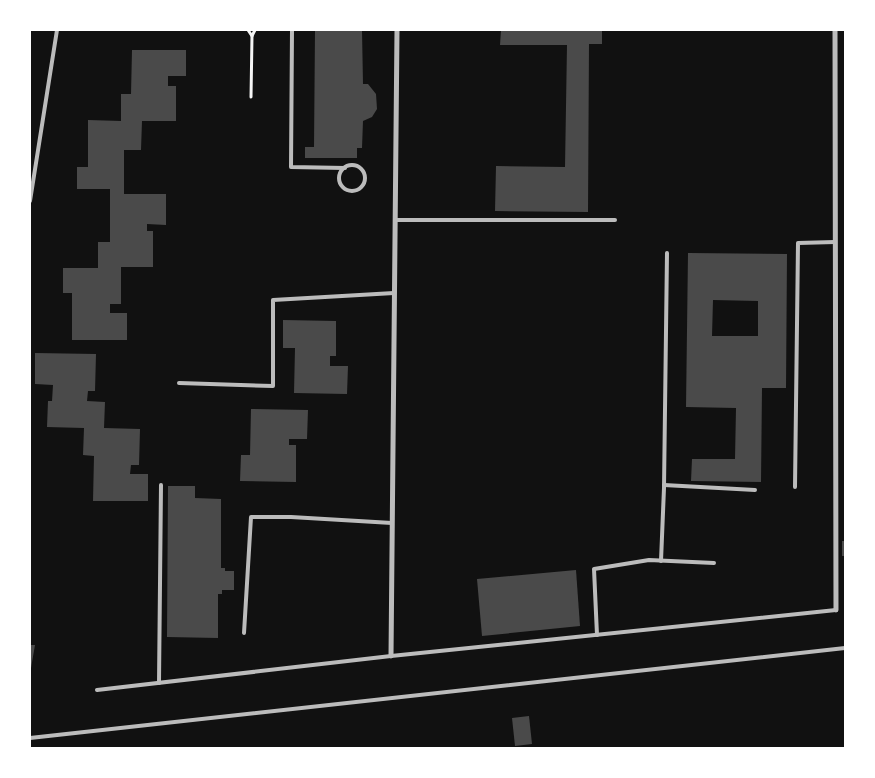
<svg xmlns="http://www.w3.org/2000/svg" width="875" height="778" font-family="Signika,sans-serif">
<rect width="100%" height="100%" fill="#111"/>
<!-- building -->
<g fill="#4a4a4a" fill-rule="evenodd">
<path d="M 315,30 L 362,30 L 363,84 L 368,84 L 376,94 L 377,109 L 372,117 L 363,121 L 362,148 L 357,148 L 357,158 L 305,158 L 305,147 L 314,147 Z"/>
<path d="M 501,30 L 602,30 L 602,44 L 589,44 L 588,212 L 495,211 L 496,166 L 565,167 L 567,45 L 500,45 Z"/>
<path d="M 132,50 L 186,50 L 186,76 L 168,76 L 168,86 L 176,86 L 176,121 L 142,121 L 141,150 L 124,150 L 124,194 L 166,194 L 166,225 L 147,224 L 147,231 L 153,231 L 153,267 L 121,267 L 121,304 L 110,304 L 110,313 L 127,313 L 127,340 L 72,340 L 72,293 L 63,293 L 63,268 L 98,268 L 98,242 L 110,242 L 110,189 L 77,189 L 77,167 L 88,167 L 88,120 L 121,121 L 121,94 L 131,94 Z"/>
<path d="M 688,253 L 787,254 L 786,388 L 762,388 L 761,482 L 691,481 L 692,459 L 735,459 L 736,408 L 686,407 ZM 713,300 L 758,301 L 758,336 L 712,336 Z"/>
<path d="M 283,320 L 336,321 L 336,356 L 330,356 L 330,366 L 348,366 L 347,394 L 294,393 L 295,348 L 283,348 Z"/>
<path d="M 35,353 L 96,354 L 95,391 L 88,391 L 87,401 L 105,402 L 104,428 L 140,429 L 139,465 L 131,465 L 130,474 L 148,474 L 148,501 L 93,501 L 94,456 L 83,455 L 84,428 L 47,427 L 48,401 L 52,401 L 53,385 L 35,384 Z"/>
<path d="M 251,409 L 308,410 L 307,439 L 289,439 L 289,445 L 296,445 L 296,482 L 240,481 L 241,455 L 250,455 Z"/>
<path d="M 168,486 L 195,486 L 195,498 L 221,499 L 221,568 L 225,568 L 225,571 L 234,571 L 234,590 L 222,590 L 222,594 L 218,594 L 218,638 L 167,637 Z"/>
<rect x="842" y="541" width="3" height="15"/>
<path d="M 576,570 L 580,626 L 482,636 L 477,579 Z"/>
<path d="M 30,645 L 35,645 L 31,668 L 30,668 Z"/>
<path d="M 529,716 L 532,744 L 515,746 L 512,718 Z"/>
</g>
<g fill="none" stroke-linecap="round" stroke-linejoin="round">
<!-- path -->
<g stroke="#f5f5f5" stroke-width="3">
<path d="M 248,30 L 252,36 L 255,30"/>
<path d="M 251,97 L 252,36"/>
</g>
<!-- service -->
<g stroke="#bcbcbc" stroke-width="4">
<path d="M 292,30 L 291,167 L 345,168"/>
<circle cx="352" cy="178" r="13"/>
<path d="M 30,201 L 57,30"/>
<path d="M 395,220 L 615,220"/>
<path d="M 179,383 L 273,386 L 273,300 L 394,293"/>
<path d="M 664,485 L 755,490"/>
<path d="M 795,487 L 798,243 L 835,242"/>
<path d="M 661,561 L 664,488 L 667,253"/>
<path d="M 244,633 L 251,517 L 291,517 L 392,523"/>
<path d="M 597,635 L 594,569 L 649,560 L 714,563"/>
<path d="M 159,683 L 161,485"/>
<path d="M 97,690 L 391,656 L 836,610"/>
<path d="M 30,738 L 845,648"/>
</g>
<!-- minor -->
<g stroke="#bcbcbc" stroke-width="5">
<path d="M 835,30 L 836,610"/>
<path d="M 391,656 L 397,30"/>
</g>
</g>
<!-- border -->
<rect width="875" height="778" fill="none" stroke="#ffffff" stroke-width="62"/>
</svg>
